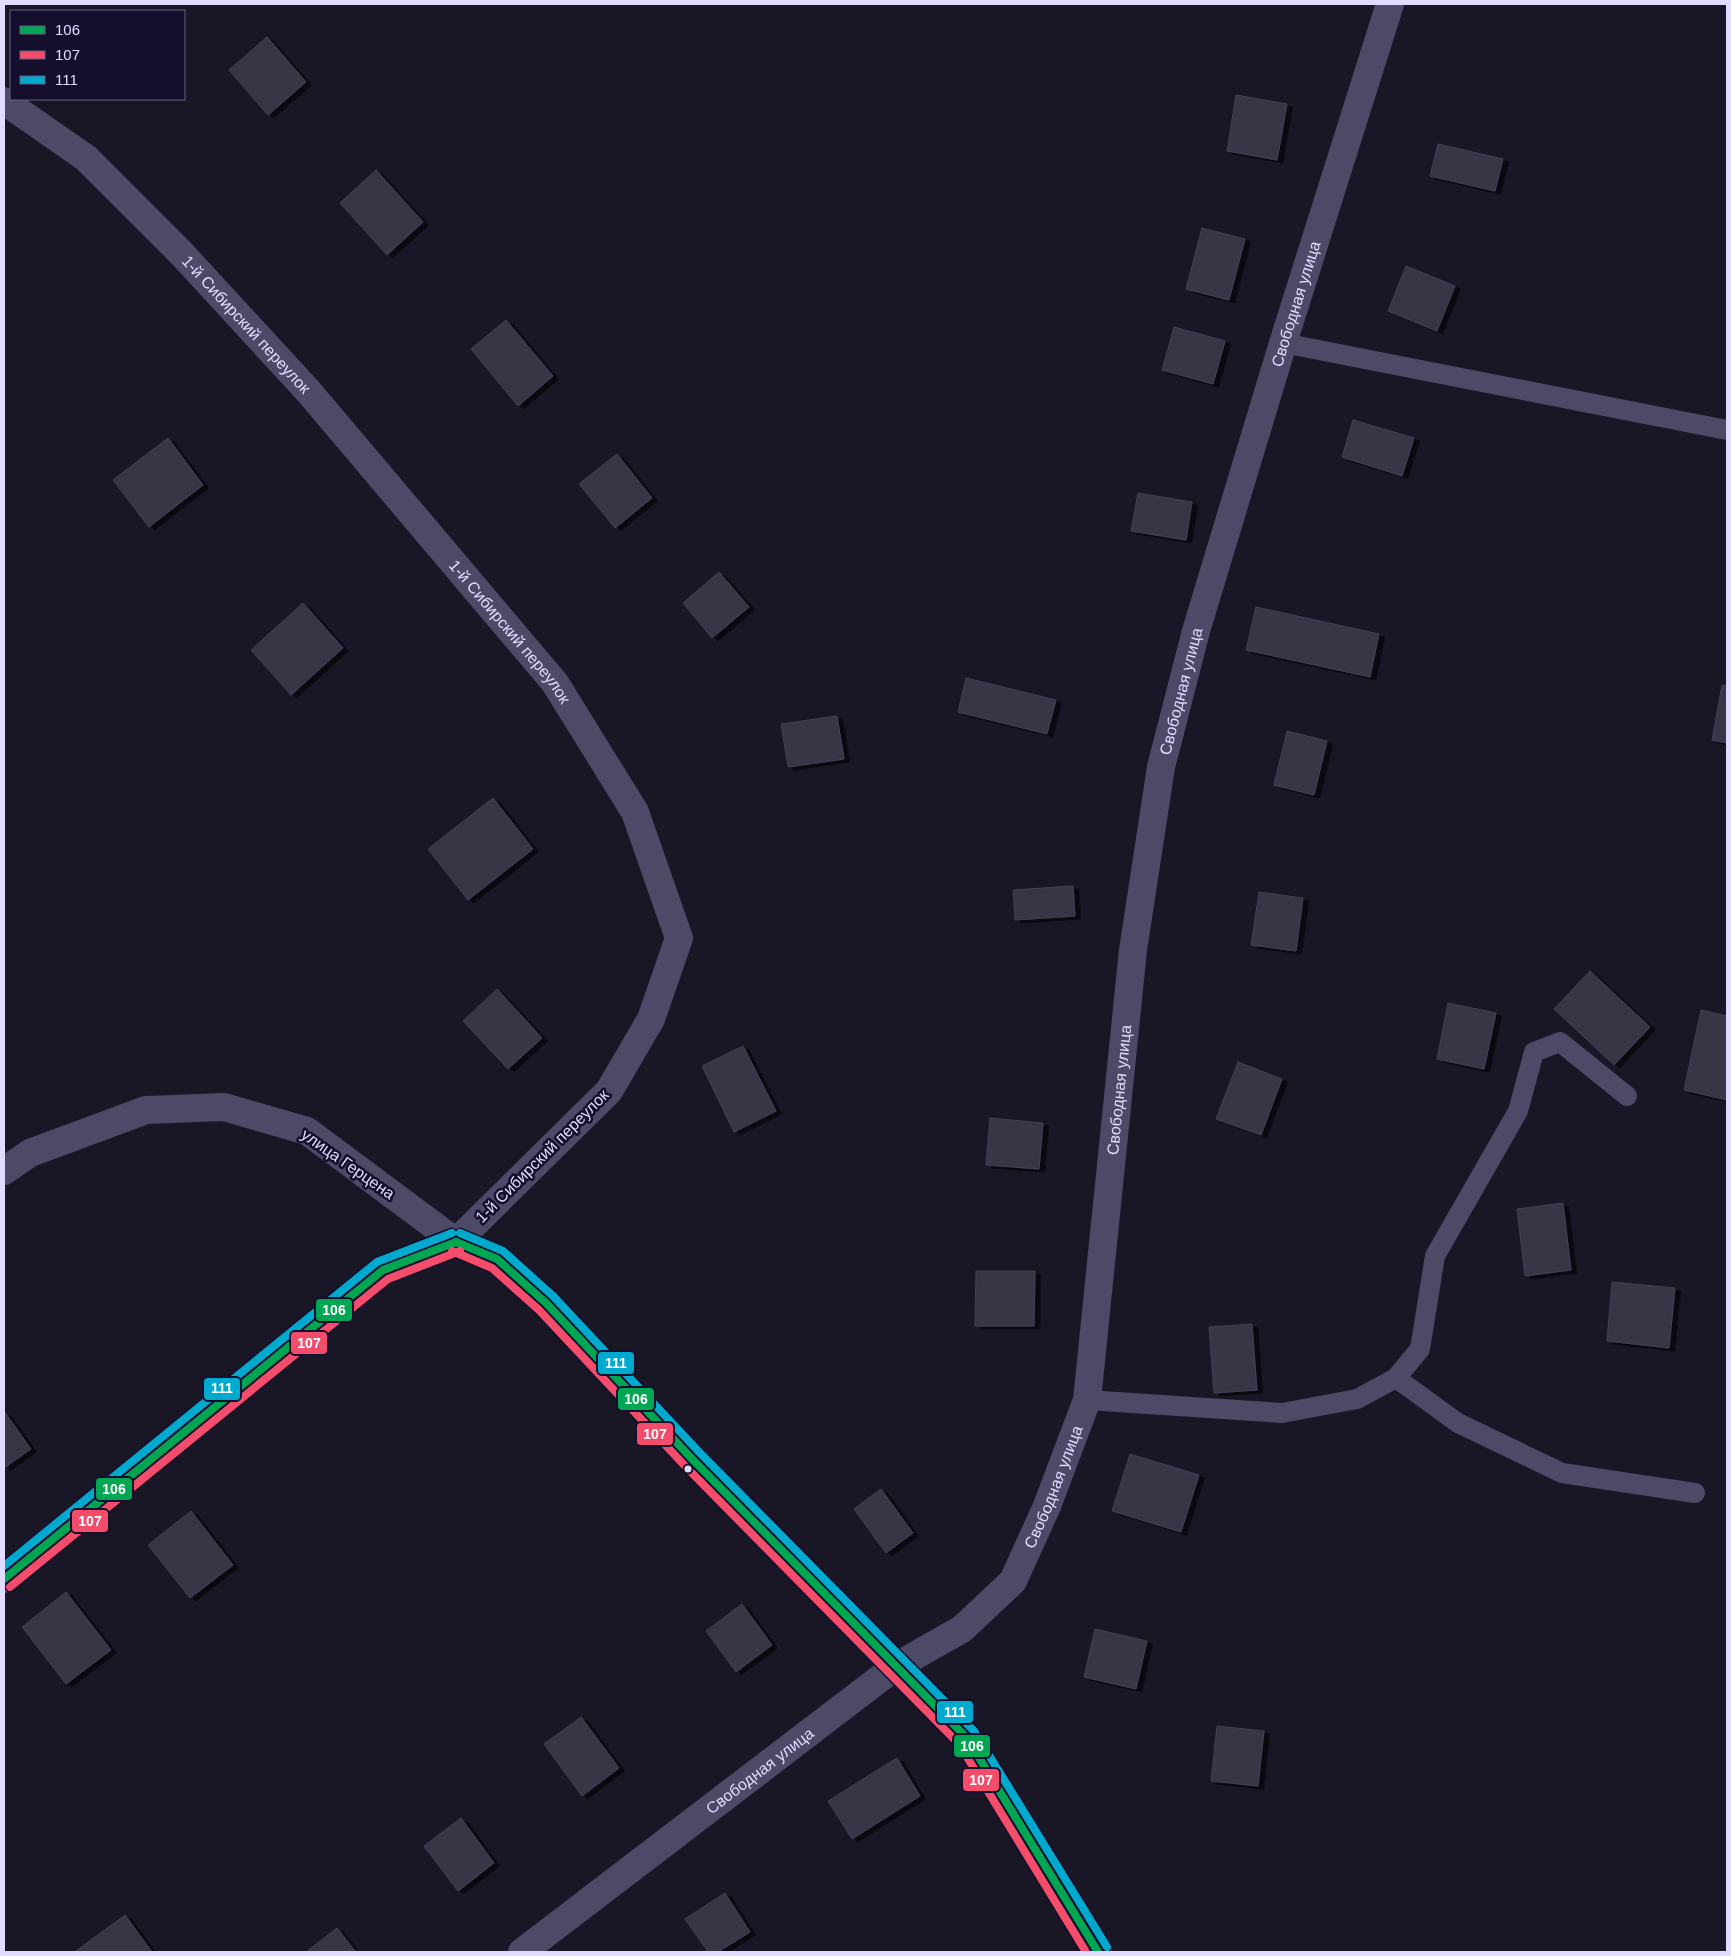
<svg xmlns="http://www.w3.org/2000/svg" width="1731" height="1956" font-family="Arial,sans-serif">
<defs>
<filter id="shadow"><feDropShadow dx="5.5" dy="3" stdDeviation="0" flood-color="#0009"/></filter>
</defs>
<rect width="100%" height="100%" fill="#191626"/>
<!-- building -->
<g fill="#383447" stroke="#454059" filter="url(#shadow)">
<path d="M 267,37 L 306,82 L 268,115 L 229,70 Z"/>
<path d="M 1236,95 L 1287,104 L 1277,160 L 1227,151 Z"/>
<path d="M 1438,144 L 1503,159 L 1495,191 L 1430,176 Z"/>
<path d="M 376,170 L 423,222 L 387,255 L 340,203 Z"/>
<path d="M 1202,228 L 1245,239 L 1229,300 L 1186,289 Z"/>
<path d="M 1406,266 L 1455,286 L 1437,331 L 1388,311 Z"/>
<path d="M 506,320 L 553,376 L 518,406 L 471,349 Z"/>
<path d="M 1174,327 L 1225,341 L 1213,384 L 1162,370 Z"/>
<path d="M 1353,420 L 1414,438 L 1402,476 L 1342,457 Z"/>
<path d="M 168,438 L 203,485 L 149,527 L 113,480 Z"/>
<path d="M 617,454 L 652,498 L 615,528 L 579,484 Z"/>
<path d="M 1138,493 L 1192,502 L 1186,540 L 1131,531 Z"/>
<path d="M 719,572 L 749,607 L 712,638 L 683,603 Z"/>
<path d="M 303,603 L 343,648 L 291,695 L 251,650 Z"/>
<path d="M 1256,607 L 1379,634 L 1370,677 L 1246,650 Z"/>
<path d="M 966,678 L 1056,700 L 1047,734 L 958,712 Z"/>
<path d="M 1722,685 L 1727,686 L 1727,743 L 1712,740 Z"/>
<path d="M 837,716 L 844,759 L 788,767 L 781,724 Z"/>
<path d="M 1287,731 L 1327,741 L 1314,795 L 1274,785 Z"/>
<path d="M 493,798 L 533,849 L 468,900 L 428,849 Z"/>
<path d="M 1073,886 L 1075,916 L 1015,920 L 1013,890 Z"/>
<path d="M 1259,892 L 1303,898 L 1296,951 L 1251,945 Z"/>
<path d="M 1590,971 L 1650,1027 L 1614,1065 L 1554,1009 Z"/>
<path d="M 497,989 L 542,1038 L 508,1069 L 463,1021 Z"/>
<path d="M 1448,1003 L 1496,1013 L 1484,1069 L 1437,1059 Z"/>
<path d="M 1701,1010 L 1727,1016 L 1727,1100 L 1684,1090 Z"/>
<path d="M 743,1046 L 776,1111 L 734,1132 L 702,1066 Z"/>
<path d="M 1238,1062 L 1282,1079 L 1261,1135 L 1216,1119 Z"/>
<path d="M 990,1118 L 1043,1123 L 1039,1169 L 986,1165 Z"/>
<path d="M 1563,1203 L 1571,1270 L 1525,1276 L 1517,1209 Z"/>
<path d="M 976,1271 L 1035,1271 L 1034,1326 L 975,1326 Z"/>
<path d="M 1612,1282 L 1675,1288 L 1669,1348 L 1607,1341 Z"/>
<path d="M 1252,1324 L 1257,1390 L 1214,1393 L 1209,1327 Z"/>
<path d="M 4,1411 L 31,1449 L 4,1468 Z"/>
<path d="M 1130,1454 L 1199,1475 L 1181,1532 L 1112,1511 Z"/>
<path d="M 881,1489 L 913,1533 L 886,1553 L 854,1509 Z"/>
<path d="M 191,1511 L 233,1565 L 190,1598 L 148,1545 Z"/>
<path d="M 66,1592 L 111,1650 L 66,1684 L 22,1627 Z"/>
<path d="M 742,1604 L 772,1645 L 736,1672 L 706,1631 Z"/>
<path d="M 1095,1629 L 1147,1641 L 1136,1689 L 1084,1677 Z"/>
<path d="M 581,1717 L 619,1768 L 582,1796 L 544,1744 Z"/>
<path d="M 1217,1726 L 1264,1731 L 1258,1786 L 1211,1781 Z"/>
<path d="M 897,1758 L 920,1796 L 852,1839 L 828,1801 Z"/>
<path d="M 461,1818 L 494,1863 L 458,1891 L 424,1846 Z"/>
<path d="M 725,1893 L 750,1932 L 718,1952 L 708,1952 L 685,1919 Z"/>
<path d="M 125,1915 L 152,1952 L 76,1952 L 76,1951 Z"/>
<path d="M 337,1928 L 356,1952 L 306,1952 Z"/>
</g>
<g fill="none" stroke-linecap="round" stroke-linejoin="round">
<!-- lane -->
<g stroke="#4c4a67" stroke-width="20">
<path d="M 1283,343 L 1727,430"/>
<path d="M 1396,1378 L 1458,1423 L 1562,1473 L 1695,1493"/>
<path d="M 1087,1400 L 1282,1413 L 1357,1399 L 1396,1378 L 1420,1349 L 1435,1256 L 1518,1111 L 1534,1052 L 1560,1042 L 1627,1096"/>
</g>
<!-- street -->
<g stroke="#4c4a67" stroke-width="28">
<path id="s1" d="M 4,101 L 86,158 L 182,254 L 309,392 L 555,683 L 635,812 L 679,938 L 651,1019 L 609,1091 L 456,1242 L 307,1131 L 224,1107 L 146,1110 L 30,1153 L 4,1171"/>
<path id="s2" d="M 522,1952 L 895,1667 L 962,1629 L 1013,1581 L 1047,1506 L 1087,1400 L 1133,950 L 1161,767 L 1196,631 L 1283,343 L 1390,4"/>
</g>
<!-- secondary -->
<path stroke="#5a5779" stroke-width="28" d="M 4,1579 L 383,1270 L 456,1242 L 497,1259 L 546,1303 L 693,1460 L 967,1738 L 1098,1952"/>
<defs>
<g id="bus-1">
<path d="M 456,1242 L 497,1259 L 546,1303 L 693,1460 L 967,1738 L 1098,1952"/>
<path d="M 4,1579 L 383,1270 L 456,1242"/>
</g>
<g id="bus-2">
<path d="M 452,1251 L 492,1268 L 539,1310 L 686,1467 L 959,1744 L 1086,1952"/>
<path d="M 10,1587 L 388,1279 L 460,1251"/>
</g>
<g id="bus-3">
<path d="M 460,1233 L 503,1251 L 553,1296 L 700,1453 L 974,1731 L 1107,1947"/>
<path d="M 4,1566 L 377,1262 L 452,1233"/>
</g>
</defs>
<!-- bus-1 casing -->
<use href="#bus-1" stroke="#150f2d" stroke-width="11"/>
<!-- bus-2 casing -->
<use href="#bus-2" stroke="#150f2d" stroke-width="11"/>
<!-- bus-3 casing -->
<use href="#bus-3" stroke="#150f2d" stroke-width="11"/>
<!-- bus-1 -->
<use href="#bus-1" stroke="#00a651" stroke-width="8"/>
<!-- bus-2 -->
<use href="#bus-2" stroke="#f44d6c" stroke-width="8"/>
<!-- bus-3 -->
<use href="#bus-3" stroke="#00a9ce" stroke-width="8"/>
</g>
<!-- markers -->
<circle fill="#e0dbff" stroke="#150f2d" stroke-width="2" cx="688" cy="1469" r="4.5"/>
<g text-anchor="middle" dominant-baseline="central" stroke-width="5" stroke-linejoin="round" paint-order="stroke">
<!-- street labels -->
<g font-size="16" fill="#e0dbff" stroke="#150f2d">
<text stroke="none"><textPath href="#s2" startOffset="1932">Свободная улица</textPath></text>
<text stroke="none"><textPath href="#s1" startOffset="331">1-й Сибирский переулок</textPath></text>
<text stroke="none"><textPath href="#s1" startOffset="736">1-й Сибирский переулок</textPath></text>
<text stroke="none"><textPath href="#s2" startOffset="1528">Свободная улица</textPath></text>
<text stroke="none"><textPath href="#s2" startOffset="1124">Свободная улица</textPath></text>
<text transform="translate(542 1156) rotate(-45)">1-й Сибирский переулок</text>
<text transform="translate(348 1164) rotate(35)">улица Герцена</text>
<text stroke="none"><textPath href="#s2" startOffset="719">Свободная улица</textPath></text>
<text stroke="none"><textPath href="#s2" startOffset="299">Свободная улица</textPath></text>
</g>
</g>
<g stroke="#150f2d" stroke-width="2">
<rect x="315" y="1298" width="38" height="24" rx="5" fill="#00a651"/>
<rect x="290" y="1331" width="38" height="24" rx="5" fill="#f44d6c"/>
<rect x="597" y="1351" width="38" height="24" rx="5" fill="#00a9ce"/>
<rect x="203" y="1377" width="38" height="24" rx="5" fill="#00a9ce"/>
<rect x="617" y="1387" width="38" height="24" rx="5" fill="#00a651"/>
<rect x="636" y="1422" width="38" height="24" rx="5" fill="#f44d6c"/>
<rect x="95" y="1477" width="38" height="24" rx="5" fill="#00a651"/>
<rect x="71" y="1509" width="38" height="24" rx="5" fill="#f44d6c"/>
<rect x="936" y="1700" width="38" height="24" rx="5" fill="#00a9ce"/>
<rect x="953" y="1734" width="38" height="24" rx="5" fill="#00a651"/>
<rect x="962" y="1768" width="38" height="24" rx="5" fill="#f44d6c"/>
</g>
<g font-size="14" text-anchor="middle" font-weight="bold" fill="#fff">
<text x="334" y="1315">106</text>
<text x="309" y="1348">107</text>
<text x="616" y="1368">111</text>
<text x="222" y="1393">111</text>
<text x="636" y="1404">106</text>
<text x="655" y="1439">107</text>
<text x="114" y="1494">106</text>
<text x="90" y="1526">107</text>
<text x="955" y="1717">111</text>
<text x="972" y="1751">106</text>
<text x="981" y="1785">107</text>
</g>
<!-- border -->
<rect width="1731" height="1956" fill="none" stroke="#e0dbff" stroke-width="10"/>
<!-- legend -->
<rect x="10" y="10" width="175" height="90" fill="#150f2d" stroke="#666181"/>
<rect x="20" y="26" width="25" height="8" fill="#00a651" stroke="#666181"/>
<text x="55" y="35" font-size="15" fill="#e0dbff">106</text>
<rect x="20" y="51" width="25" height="8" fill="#f44d6c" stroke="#666181"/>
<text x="55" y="60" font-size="15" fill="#e0dbff">107</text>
<rect x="20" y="76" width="25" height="8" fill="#00a9ce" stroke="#666181"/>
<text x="55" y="85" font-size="15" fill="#e0dbff">111</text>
</svg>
